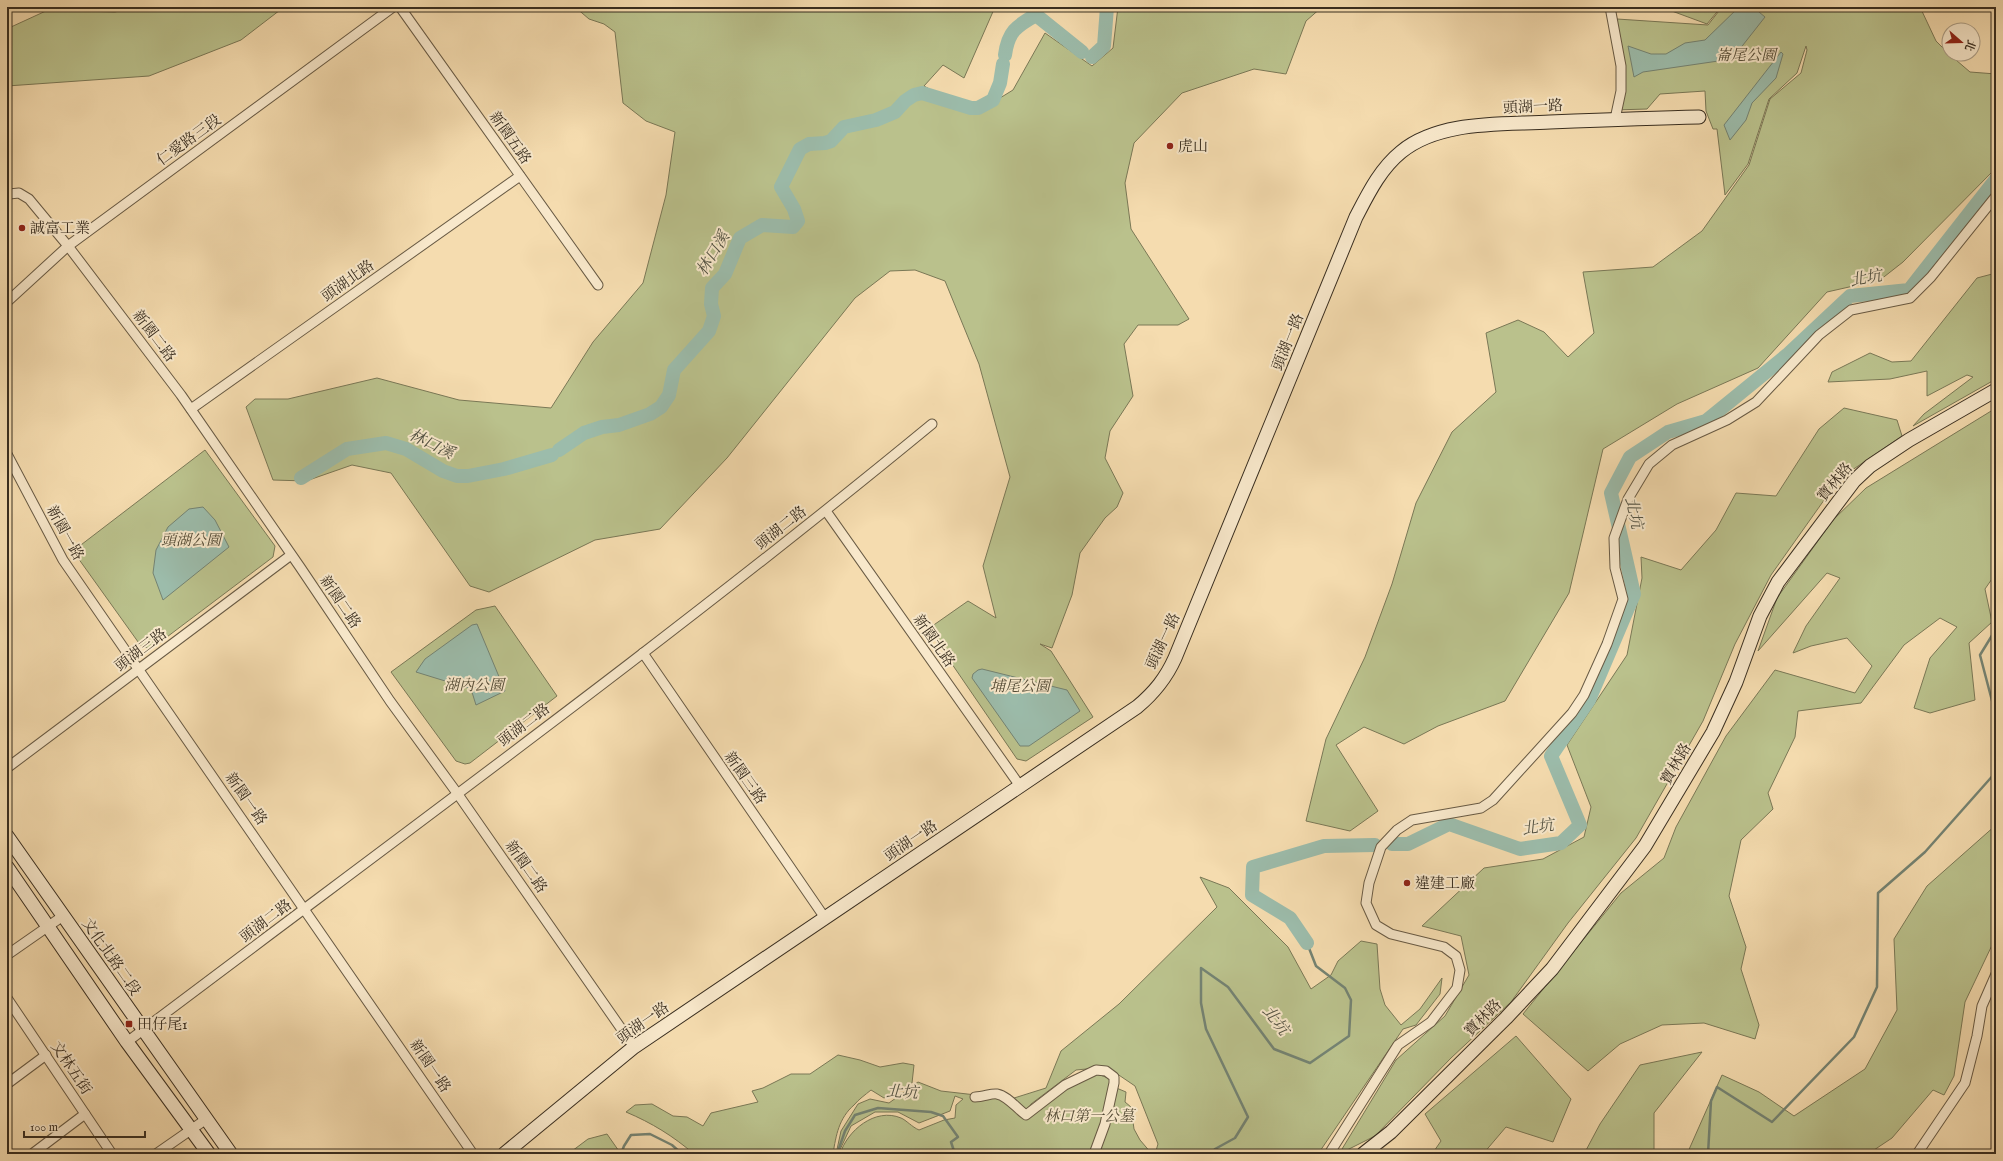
<svg xmlns="http://www.w3.org/2000/svg" width="2003" height="1161" font-family="'IM FELL English','Noto Serif TC',serif">
<rect width="100%" height="100%" fill="#f5dcaf"/>
<filter id="stains"><feTurbulence type="fractalNoise" baseFrequency=".005" numOctaves="4"/><feColorMatrix values="0 0 0 0 .2 0 0 0 0 .09 0 0 0 0 .02 0 0 0 .5 -.17"/></filter>
<radialGradient id="worn" r=".72"><stop offset=".6" stop-color="#630" stop-opacity="0"/><stop offset="1" stop-color="#630" stop-opacity=".3"/></radialGradient>
<!-- green -->
<g fill="#bac18c" stroke="#7a7856">
<path d="M 135,7 L 284,7 L 241,40 L 149,76 L 7,86 L 7,26 L 11,27 L 48,10 L 115,12 Z"/>
<path d="M 575,7 L 995,7 L 964,78 L 943,65 L 924,86 L 974,114 L 1013,90 L 1045,33 L 1092,66 L 1113,48 L 1118,7 L 1322,7 L 1306,21 L 1286,74 L 1254,69 L 1182,93 L 1134,143 L 1125,183 L 1131,229 L 1189,319 L 1178,325 L 1138,325 L 1124,344 L 1133,396 L 1110,431 L 1105,458 L 1123,493 L 1117,507 L 1105,518 L 1080,553 L 1072,595 L 1052,648 L 1040,644 L 1051,651 L 1093,717 L 1026,761 L 1017,759 L 928,629 L 968,601 L 996,618 L 983,566 L 1010,477 L 979,364 L 945,281 L 915,270 L 890,271 L 855,298 L 727,458 L 660,529 L 595,540 L 489,592 L 470,586 L 391,473 L 352,465 L 306,481 L 273,480 L 246,407 L 255,399 L 288,399 L 377,378 L 459,400 L 551,408 L 593,342 L 643,283 L 666,195 L 675,132 L 646,121 L 623,103 L 615,32 L 604,24 L 589,19 Z"/>
<path d="M 1661,7 L 1721,7 L 1707,24 Z"/>
<path d="M 1722,7 L 1920,7 L 1936,41 L 1949,54 L 1970,72 L 1996,74 L 1996,168 L 1903,262 L 1880,280 L 1827,292 L 1758,368 L 1677,404 L 1603,449 L 1569,593 L 1505,701 L 1438,726 L 1404,744 L 1364,727 L 1336,745 L 1378,811 L 1350,831 L 1306,821 L 1326,739 L 1365,657 L 1392,584 L 1416,503 L 1452,432 L 1496,392 L 1486,333 L 1518,320 L 1544,332 L 1568,357 L 1594,333 L 1583,272 L 1653,267 L 1702,231 L 1749,165 L 1770,99 L 1801,73 L 1807,50 L 1806,46 L 1797,73 L 1769,99 L 1748,164 L 1725,195 L 1717,129 L 1713,129 L 1706,111 L 1705,91 L 1660,94 L 1647,109 L 1614,110 L 1620,84 L 1617,19 L 1708,25 Z"/>
<path d="M 1996,273 L 1996,379 L 1913,426 L 1924,414 L 1973,377 L 1967,375 L 1927,396 L 1927,371 L 1890,379 L 1828,382 L 1832,372 L 1870,353 L 1892,362 L 1911,361 L 1977,278 Z"/>
<path d="M 1844,408 L 1897,420 L 1902,436 L 1839,479 L 1771,575 L 1735,644 L 1703,721 L 1636,838 L 1568,923 L 1511,1002 L 1451,1058 L 1375,1136 L 1339,1154 L 1396,1060 L 1445,1016 L 1469,975 L 1461,936 L 1422,926 L 1484,868 L 1543,859 L 1584,837 L 1591,807 L 1567,745 L 1627,655 L 1642,578 L 1641,557 L 1681,570 L 1716,530 L 1736,493 L 1776,496 L 1819,429 Z"/>
<path d="M 1996,408 L 1996,573 L 1985,589 L 1992,622 L 1969,643 L 1975,700 L 1930,713 L 1914,708 L 1930,658 L 1957,627 L 1940,618 L 1904,645 L 1861,703 L 1798,711 L 1795,737 L 1768,793 L 1773,809 L 1741,840 L 1729,896 L 1746,947 L 1741,969 L 1759,1025 L 1755,1039 L 1704,1023 L 1662,1025 L 1620,1044 L 1588,1071 L 1523,1014 L 1621,893 L 1664,858 L 1676,827 L 1726,736 L 1775,670 L 1855,693 L 1872,666 L 1847,638 L 1811,646 L 1793,653 L 1806,626 L 1840,578 L 1827,573 L 1758,651 L 1777,598 L 1833,520 L 1866,488 Z"/>
<path d="M 205,450 L 275,546 L 273,557 L 151,649 L 141,646 L 73,551 Z"/>
<path d="M 495,606 L 557,696 L 470,763 L 465,764 L 456,761 L 391,672 L 476,610 Z"/>
<path d="M 1996,825 L 1996,940 L 1994,941 L 1965,1002 L 1954,1076 L 1944,1095 L 1933,1090 L 1892,1138 L 1868,1154 L 1687,1154 L 1722,1075 L 1759,1092 L 1794,1116 L 1865,1069 L 1897,1010 L 1894,939 L 1927,886 Z"/>
<path d="M 1200,877 L 1229,888 L 1288,947 L 1311,989 L 1331,975 L 1338,961 L 1361,941 L 1377,944 L 1380,989 L 1385,1005 L 1401,1025 L 1420,1009 L 1442,978 L 1440,994 L 1416,1025 L 1403,1029 L 1318,1154 L 1155,1154 L 1158,1144 L 1135,1086 L 1107,1067 L 1076,1070 L 1031,1104 L 1027,1110 L 1060,1089 L 1092,1072 L 1111,1079 L 1114,1087 L 1126,1092 L 1125,1102 L 1131,1107 L 1134,1129 L 1140,1140 L 1152,1154 L 840,1154 C 847,1131 875,1107 901,1118 C 906,1120 912,1127 919,1130 L 944,1120 L 955,1118 L 956,1105 L 963,1099 L 955,1096 L 950,1111 L 919,1123 L 898,1112 L 875,1112 L 851,1126 L 838,1154 L 836,1154 L 841,1131 L 858,1104 L 870,1099 L 889,1103 L 918,1082 L 941,1091 L 1011,1099 L 1046,1088 L 1061,1051 L 1119,1004 L 1217,907 Z"/>
<path d="M 1516,1036 L 1571,1099 L 1553,1142 L 1506,1127 L 1483,1154 L 1432,1154 L 1441,1141 L 1425,1114 Z"/>
<path d="M 1702,1052 L 1654,1113 L 1654,1154 L 1584,1154 L 1600,1124 L 1640,1065 Z"/>
<path d="M 838,1055 L 860,1060 L 880,1067 L 903,1063 L 914,1065 L 912,1083 L 884,1098 L 871,1090 C 865,1095 859,1099 854,1105 C 839,1118 836,1135 833,1154 L 694,1154 C 673,1136 652,1123 626,1112 L 635,1105 L 652,1104 L 673,1116 L 687,1117 L 703,1126 L 711,1113 L 758,1102 L 752,1091 L 763,1088 L 791,1074 L 810,1074 Z"/>
<path d="M 607,1134 L 621,1154 L 568,1154 L 588,1139 Z"/>
</g>
<!-- water -->
<g fill="#9cbcab" stroke="#748373">
<path d="M 1739,7 L 1753,7 L 1765,17 L 1732,59 L 1643,72 L 1634,77 L 1628,46 L 1651,54 L 1666,54 L 1685,43 L 1705,40 Z"/>
<path d="M 1781,52 L 1783,54 L 1776,78 L 1752,103 L 1746,120 L 1730,140 L 1724,125 Z"/>
<path d="M 203,507 L 215,520 L 229,547 L 163,600 L 153,573 L 156,550 L 168,527 L 189,509 Z"/>
<path d="M 477,624 L 505,691 L 476,705 L 471,689 L 416,672 L 425,659 L 472,625 Z"/>
<path d="M 982,669 L 1067,690 L 1080,711 L 1029,746 L 1020,746 L 972,678 L 973,674 L 978,670 Z"/>
</g>
<g fill="none" stroke-linecap="round" stroke-linejoin="round">
<!-- stream -->
<g stroke="#748373" stroke-width="2.5">
<path d="M 1996,629 L 1980,655 L 1996,716"/>
<path d="M 621,1154 L 624,1146 L 631,1135 L 650,1134 L 672,1145 L 682,1154"/>
<path d="M 837,1154 L 845,1131 L 855,1115 L 878,1108 L 931,1112 L 943,1116 L 958,1137 L 951,1142 L 955,1154"/>
<path d="M 1212,1154 L 1215,1149 L 1235,1138 L 1248,1117 L 1206,1029 L 1201,1003 L 1201,968 L 1228,987 L 1274,1049 L 1310,1063 L 1349,1036 L 1351,1000 L 1345,988 L 1316,966 L 1307,943"/>
<path d="M 1708,1154 L 1711,1101 L 1717,1087 L 1772,1122 L 1854,1037 L 1877,987 L 1878,893 L 1925,852 L 1996,772"/>
</g>
<!-- river -->
<g stroke="#9cbcab" stroke-width="14">
<path d="M 1005,55 C 1008,32 1016,26 1036,15 L 1082,52"/>
<path d="M 1092,57 L 1104,46 L 1107,7"/>
<path d="M 559,450 L 584,433 L 602,427 L 619,425 L 650,414 L 661,407 L 669,395 L 674,370 L 709,331 L 714,316 L 711,304 L 712,288 L 725,274 L 740,238 L 762,225 L 793,227 L 798,221 L 794,209 L 781,187 L 800,149 L 809,144 L 825,143 L 831,141 L 844,127 L 876,120 L 895,112 L 905,101 L 914,95 L 922,93 L 971,108 L 978,108 L 993,100 L 1000,83 L 1003,64"/>
<path d="M 301,478 L 347,449 L 386,443 L 406,449 L 443,471 L 457,476 L 468,476 L 504,469 L 552,455"/>
<path d="M 1392,844 L 1408,844 L 1449,824 L 1520,849 L 1561,843 L 1580,825 L 1551,756 L 1589,700 L 1634,594 L 1611,493 L 1630,457 L 1668,432 L 1706,421 L 1787,355 L 1850,296 L 1909,290 L 1996,179"/>
<path d="M 1307,943 L 1290,918 L 1252,895 L 1253,867 L 1324,846 L 1375,845"/>
</g>
<defs>
<g id="street">
<path d="M 400,7 L 598,285"/>
<path d="M 1610,7 L 1621,66 L 1621,91 L 1615,119"/>
<path d="M 7,196 L 9,194 L 19,193 L 29,199 L 68,246 L 181,395 L 300,567 L 390,701 L 457,793 L 634,1047"/>
<path d="M 7,302 L 68,246 L 393,7"/>
<path d="M 191,409 L 520,176"/>
<path d="M 7,454 L 63,560 L 473,1154"/>
<path d="M 826,511 L 1020,786"/>
<path d="M 643,653 L 825,918"/>
<path d="M 7,768 L 291,555"/>
<path d="M 7,955 L 63,916"/>
<path d="M 7,998 L 112,1154"/>
<path d="M 127,1042 C 397,838 671,639 932,424"/>
<path d="M 7,1084 L 46,1055"/>
<path d="M 975,1097 C 984,1097 991,1093 997,1094 C 1008,1096 1017,1109 1026,1115 L 1065,1085 L 1096,1070 L 1106,1071 L 1114,1077 L 1114,1083 L 1105,1124 L 1094,1154"/>
<path d="M 32,1154 L 85,1114"/>
<path d="M 156,1154 L 205,1120"/>
<path d="M 1329,1154 L 1398,1045 L 1431,1022 L 1457,988 L 1460,970 L 1456,956 L 1444,947 L 1391,934 L 1376,925 L 1366,903 L 1369,883 L 1381,847 L 1397,830 L 1412,820 L 1481,808 L 1493,800 L 1572,713 L 1584,695 L 1607,644 L 1623,599 L 1615,568 L 1614,538 L 1628,499 L 1649,464 L 1672,445 L 1727,420 L 1756,402 L 1819,335 L 1851,310 L 1910,298 L 1931,277 L 1996,196"/>
<path d="M 1917,1154 L 1965,1083 L 1977,1036 L 1982,1006 L 1996,974"/>
</g>
<g id="secondary">
<path d="M 7,836 L 231,1154"/>
<path d="M 7,867 L 127,1042 L 209,1154"/>
<path d="M 504,1154 L 634,1047 L 1137,707 C 1155,692 1166,678 1175,658 L 1356,217 C 1368,194 1380,169 1401,152 C 1440,120 1502,125 1550,122 C 1600,120 1650,118 1699,117"/>
<path d="M 1363,1154 L 1391,1132 L 1506,1018 L 1552,969 L 1645,846 L 1713,732 L 1736,682 L 1760,616 L 1778,582 L 1854,481 L 1870,466 L 1909,440 L 1996,390"/>
</g>
</defs>
<!-- street casing -->
<use href="#street" stroke="#685a44" stroke-width="11"/>
<!-- secondary casing -->
<use href="#secondary" stroke="#392e20" stroke-width="15"/>
<!-- street -->
<use href="#street" stroke="#f8e8cb" stroke-width="9"/>
<!-- secondary -->
<use href="#secondary" stroke="#f8e8cb" stroke-width="13"/>
</g>
<!-- markers -->
<g fill="#8f2418" stroke="#f8e8cb" stroke-width="1.5">
<circle cx="1170" cy="146" r="4"/>
<circle cx="22" cy="228" r="4"/>
<circle cx="1407" cy="883" r="4"/>
<rect x="125" y="1020" width="8" height="8" rx="2"/>
</g>
<g text-anchor="middle" dominant-baseline="central" stroke-width="4" stroke-linejoin="round" paint-order="stroke">
<!-- park labels -->
<g font-size="15" font-style="italic" fill="#534b36" stroke="#f8e8cb">
<text x="1746" y="55">崙尾公園</text>
<text x="191" y="540">頭湖公園</text>
<text x="474" y="685">湖內公園</text>
<text x="1020" y="686">埔尾公園</text>
<text x="1089" y="1116">林口第一公墓</text>
</g>
<!-- street labels -->
<g font-size="15" fill="#392e20" stroke="#f8e8cb">
<text transform="translate(1533 107) rotate(-3)">頭湖一路</text>
<text transform="translate(510 138) rotate(55)">新園五路</text>
<text transform="translate(189 140) rotate(-36)">仁愛路三段</text>
<text transform="translate(348 281) rotate(-35)">頭湖北路</text>
<text transform="translate(154 336) rotate(53)">新園二路</text>
<text transform="translate(1288 342) rotate(-68)">頭湖一路</text>
<text transform="translate(1835 482) rotate(-50)">寶林路</text>
<text transform="translate(781 528) rotate(-38)">頭湖二路</text>
<text transform="translate(65 533) rotate(61)">新園一路</text>
<text transform="translate(340 602) rotate(56)">新園二路</text>
<text transform="translate(934 641) rotate(55)">新園北路</text>
<text transform="translate(1163 641) rotate(-65)">頭湖一路</text>
<text transform="translate(141 650) rotate(-37)">頭湖三路</text>
<text transform="translate(524 725) rotate(-37)">頭湖二路</text>
<text transform="translate(1676 764) rotate(-60)">寶林路</text>
<text transform="translate(745 778) rotate(55)">新園三路</text>
<text transform="translate(246 799) rotate(55)">新園一路</text>
<text transform="translate(911 841) rotate(-34)">頭湖一路</text>
<text transform="translate(526 867) rotate(55)">新園二路</text>
<text transform="translate(266 921) rotate(-37)">頭湖二路</text>
<text transform="translate(111 957) rotate(55)">文化北路二段</text>
<text transform="translate(1483 1018) rotate(-45)">寶林路</text>
<text transform="translate(643 1023) rotate(-35)">頭湖一路</text>
<text transform="translate(430 1066) rotate(56)">新園一路</text>
<text transform="translate(71 1068) rotate(56)">文林五街</text>
</g>
<!-- poi labels -->
<g font-size="15" fill="#392e20" stroke="#f8e8cb" text-anchor="start">
<text x="1178" y="146">虎山</text>
<text x="30" y="228">誠富工業</text>
<text x="1415" y="883">違建工廠</text>
<text x="137" y="1024">田仔尾1</text>
</g>
<!-- water labels -->
<g font-size="16" font-style="italic" fill="#525243" stroke="#f8e8cb">
<text transform="translate(714 254) rotate(-59)">林口溪</text>
<text transform="translate(1866 279) rotate(-10)">北坑</text>
<text transform="translate(431 445) rotate(26)">林口溪</text>
<text transform="translate(1633 513) rotate(77)">北坑</text>
<text transform="translate(1538 828) rotate(-8)">北坑</text>
<text transform="translate(1275 1021) rotate(52)">北坑</text>
<text transform="translate(902 1093) rotate(3)">北坑</text>
</g>
</g>
<!-- margin -->
<rect width="2003" height="1161" fill="none" stroke="#f5dcaf" stroke-width="24"/>
<rect x="8" y="8" width="1987" height="1145" fill="none" stroke="#392e20" stroke-width="2"/>
<rect x="12" y="12" width="1979" height="1137" fill="none" stroke="#392e20"/>
<!-- north arrow -->
<g transform="translate(1961 42) rotate(110)"><circle r="19" fill="#f8e8cb" stroke="#ac9e87"/>
<path d="M0-3L7 15L0 10L-7 15Z" fill="#8f2418"/>
<text y="-6" font-size="11" font-weight="bold" text-anchor="middle" fill="#392e20">北</text>
</g>
<!-- scale -->
<path d="M24 1131v6h121v-6" fill="none" stroke="#392e20" stroke-width="2"/>
<text x="30" y="1131" font-size="12" fill="#392e20" stroke="#f8e8cb" stroke-width="3" paint-order="stroke">100 m</text>
<rect width="100%" height="100%" filter="url(#stains)"/>
<rect width="100%" height="100%" fill="url(#worn)"/>
</svg>
